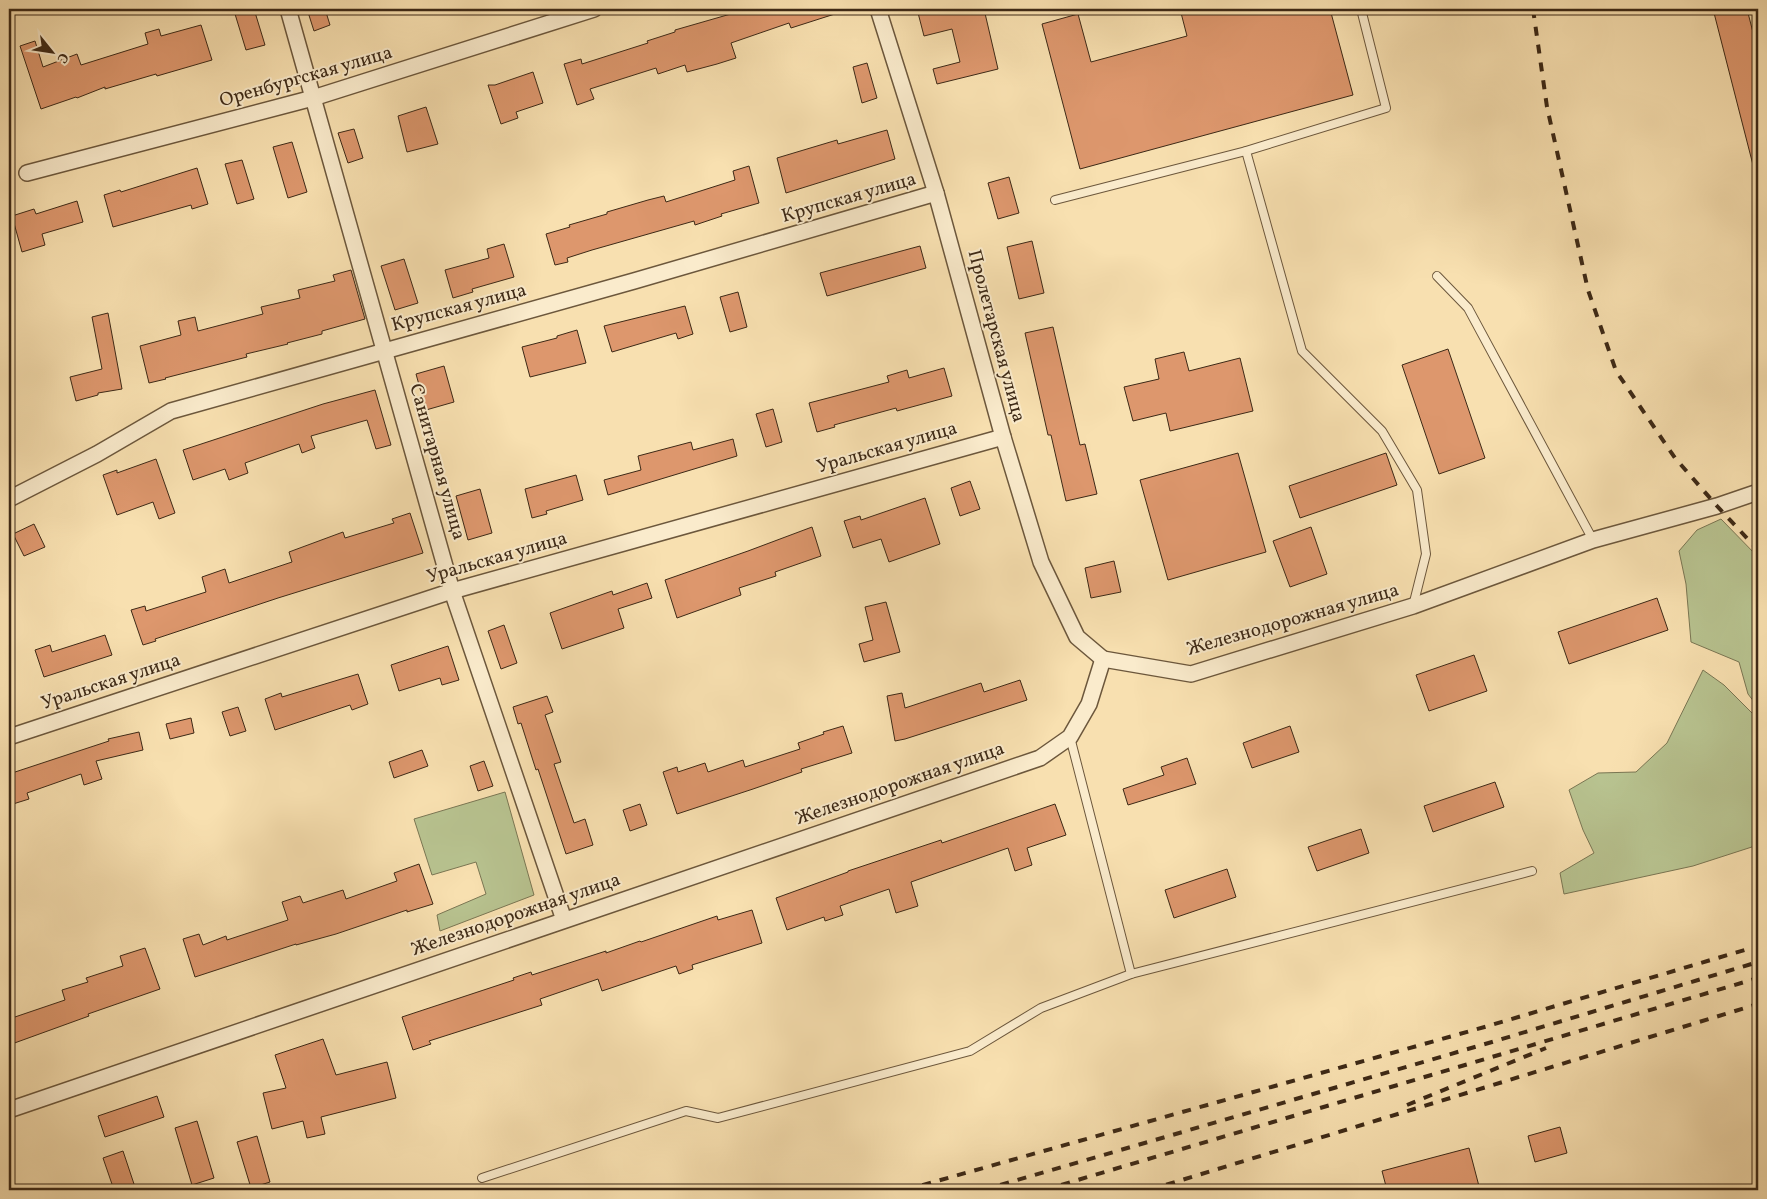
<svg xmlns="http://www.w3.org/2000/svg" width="1767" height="1199" font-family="Vollkorn,serif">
<rect width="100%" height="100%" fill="#f8e0b0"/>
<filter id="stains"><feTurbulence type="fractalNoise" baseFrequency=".004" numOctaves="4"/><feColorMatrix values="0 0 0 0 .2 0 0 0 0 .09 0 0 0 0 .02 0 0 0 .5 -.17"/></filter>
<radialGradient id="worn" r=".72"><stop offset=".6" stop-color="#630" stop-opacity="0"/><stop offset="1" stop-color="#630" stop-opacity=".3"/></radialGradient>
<!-- green -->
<g fill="#b8c390" stroke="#7a7653">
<path d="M 1721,519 L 1758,557 L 1758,707 L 1748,694 L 1739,662 L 1691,642 L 1686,584 L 1679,551 L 1697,530 Z"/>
<path d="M 1703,670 L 1724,685 L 1758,719 L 1758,845 L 1693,866 L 1564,894 L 1560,873 L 1594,853 L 1583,830 L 1569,790 L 1598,773 L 1636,772 L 1667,743 Z"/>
<path d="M 505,792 L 534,895 L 440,931 L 437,915 L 486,894 L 476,862 L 432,875 L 414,819 Z"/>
</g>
<!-- building -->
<g fill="#dd976d" stroke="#3d2916">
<path d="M 254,9 L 265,45 L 246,50 L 235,14 Z"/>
<path d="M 307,9 L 325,9 L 330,25 L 314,31 Z"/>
<path d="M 748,9 L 841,9 L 841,12 L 791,28 L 789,23 L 731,43 L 736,58 L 717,64 L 687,72 L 685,65 L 658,74 L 656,68 L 590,89 L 594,99 L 577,105 L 564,64 L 581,59 L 582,64 L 648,43 L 647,41 L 675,32 L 675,30 Z"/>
<path d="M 917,9 L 984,9 L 998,69 L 937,84 L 933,69 L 960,62 L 952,29 L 924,36 Z"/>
<path d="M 1180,9 L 1330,9 L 1353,95 L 1080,169 L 1042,24 L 1078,14 L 1091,62 L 1187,36 Z"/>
<path d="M 1713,9 L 1747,9 L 1758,52 L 1758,164 L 1753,165 Z"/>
<path d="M 201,25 L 212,60 L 157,76 L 156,74 L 105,89 L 105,87 L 77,98 L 76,97 L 41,109 L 20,46 L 35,41 L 43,67 L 77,54 L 81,65 L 148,44 L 145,33 L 159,29 L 161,36 Z"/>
<path d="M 867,63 L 877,98 L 862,103 L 853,67 Z"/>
<path d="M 533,72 L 543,103 L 516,112 L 518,118 L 501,124 L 488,85 L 495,85 Z"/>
<path d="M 426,107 L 438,144 L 407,152 L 398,116 Z"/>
<path d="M 354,129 L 363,158 L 348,163 L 338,133 Z"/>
<path d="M 887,130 L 895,159 L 786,193 L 777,158 L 837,140 L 838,144 Z"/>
<path d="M 292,142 L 307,192 L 288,198 L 273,147 Z"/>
<path d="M 242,160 L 254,199 L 237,204 L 225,164 Z"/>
<path d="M 749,166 L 759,203 L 721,214 L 722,216 L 695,225 L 694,221 L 592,250 L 567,258 L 568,262 L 555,265 L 546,234 L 570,227 L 569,225 L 607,214 L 607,212 L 648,200 L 664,196 L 666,202 L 735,180 L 733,171 Z"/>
<path d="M 197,168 L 208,204 L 192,209 L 191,205 L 113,227 L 104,195 L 120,190 L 121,192 Z"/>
<path d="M 1009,177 L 1019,213 L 998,219 L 988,183 Z"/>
<path d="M 77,201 L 83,222 L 42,234 L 45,245 L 22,252 L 12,216 L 34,209 L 36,214 Z"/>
<path d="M 1032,241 L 1044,293 L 1019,299 L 1007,247 Z"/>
<path d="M 504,244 L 514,277 L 472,289 L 473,292 L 453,298 L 445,270 L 489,258 L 487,249 Z"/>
<path d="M 920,246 L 926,268 L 827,296 L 820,273 Z"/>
<path d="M 404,259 L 418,303 L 395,310 L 381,266 Z"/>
<path d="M 351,270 L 365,319 L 322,331 L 322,334 L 287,343 L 288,344 L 246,354 L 247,357 L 165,378 L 166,379 L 149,383 L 140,346 L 181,335 L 178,321 L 195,317 L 198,331 L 263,314 L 261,307 L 300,298 L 298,290 L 335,281 L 333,275 Z"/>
<path d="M 738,292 L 747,327 L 730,332 L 720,297 Z"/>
<path d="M 685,306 L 693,334 L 678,339 L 676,333 L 612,352 L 604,326 Z"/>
<path d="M 108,313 L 122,389 L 98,393 L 98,395 L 76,401 L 70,377 L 102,369 L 92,317 Z"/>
<path d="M 1053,327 L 1080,445 L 1085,444 L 1097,494 L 1066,501 L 1051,435 L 1048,435 L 1025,333 Z"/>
<path d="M 577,330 L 586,363 L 530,377 L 522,347 L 557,338 L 557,336 Z"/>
<path d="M 1448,349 L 1485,458 L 1439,474 L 1402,365 Z"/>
<path d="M 1184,352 L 1189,371 L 1240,358 L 1253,411 L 1170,431 L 1166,413 L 1133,421 L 1124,387 L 1159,379 L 1155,359 Z"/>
<path d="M 444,366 L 454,402 L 426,410 L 416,374 Z"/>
<path d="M 944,368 L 952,396 L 897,411 L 896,408 L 834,425 L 835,427 L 817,432 L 809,403 L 889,382 L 887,376 L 907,370 L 909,378 Z"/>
<path d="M 375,390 L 391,445 L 376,449 L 367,420 L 311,436 L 315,448 L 302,453 L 299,444 L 245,463 L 248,473 L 229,480 L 225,469 L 193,480 L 183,450 L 323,404 Z"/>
<path d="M 773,409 L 782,442 L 766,447 L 756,414 Z"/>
<path d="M 733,439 L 737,456 L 608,495 L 604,480 L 641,470 L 638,456 L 691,442 L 693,450 Z"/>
<path d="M 1238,453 L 1266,552 L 1168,580 L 1140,480 Z"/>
<path d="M 1386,453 L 1397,485 L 1300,518 L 1289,486 Z"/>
<path d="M 156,459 L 175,513 L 159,519 L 153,502 L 117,515 L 103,475 L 117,470 L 117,473 Z"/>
<path d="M 576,475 L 583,500 L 546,511 L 547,514 L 532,518 L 525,489 Z"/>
<path d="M 970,481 L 980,509 L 960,516 L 951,488 Z"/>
<path d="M 480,489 L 492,533 L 468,540 L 456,496 Z"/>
<path d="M 925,498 L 940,544 L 889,562 L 881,539 L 853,548 L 844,521 L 860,516 L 861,520 Z"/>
<path d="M 410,513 L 423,553 L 278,598 L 155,639 L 156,641 L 143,645 L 131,610 L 145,606 L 146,611 L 206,592 L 202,577 L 225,569 L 229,583 L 292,562 L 289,552 L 343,532 L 345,538 L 394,523 L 392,519 Z"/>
<path d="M 34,524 L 45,547 L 24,556 L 13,534 Z"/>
<path d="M 812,527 L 821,556 L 775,572 L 776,576 L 739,588 L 741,595 L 677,618 L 665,580 L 748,551 Z"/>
<path d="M 1311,527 L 1327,574 L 1290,587 L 1273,541 Z"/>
<path d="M 1114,561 L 1121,592 L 1091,598 L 1085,568 Z"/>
<path d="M 647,583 L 652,598 L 618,609 L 624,628 L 562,649 L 550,613 L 612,591 L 613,595 Z"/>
<path d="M 1657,598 L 1668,630 L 1569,664 L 1558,632 Z"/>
<path d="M 886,602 L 900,652 L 864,662 L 859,644 L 873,640 L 865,607 Z"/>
<path d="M 504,625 L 517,663 L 501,669 L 488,631 Z"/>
<path d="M 105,635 L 112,655 L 44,677 L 35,650 L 50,645 L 52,652 Z"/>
<path d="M 448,646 L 459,680 L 442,685 L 440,678 L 399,691 L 391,665 Z"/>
<path d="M 1474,655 L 1487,691 L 1429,711 L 1416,675 Z"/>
<path d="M 358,674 L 368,704 L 352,710 L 350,705 L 275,730 L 265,699 L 281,693 L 282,697 Z"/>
<path d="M 1020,680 L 1027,700 L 905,739 L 895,741 L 887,696 L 902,693 L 905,708 L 981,683 L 984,692 Z"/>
<path d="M 547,696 L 553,712 L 545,715 L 561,762 L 554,764 L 574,823 L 585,819 L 593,845 L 566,854 L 538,769 L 536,770 L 521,723 L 518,724 L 513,707 Z"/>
<path d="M 238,707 L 246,731 L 230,736 L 222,712 Z"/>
<path d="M 191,718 L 194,733 L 170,739 L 166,724 Z"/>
<path d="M 843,726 L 852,753 L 801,769 L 802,772 L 753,789 L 677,814 L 663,772 L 677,767 L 678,772 L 705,763 L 708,772 L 743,760 L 745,767 L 800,749 L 798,743 L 824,734 L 823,732 Z"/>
<path d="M 1290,726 L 1299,752 L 1252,768 L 1243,743 Z"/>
<path d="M 139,732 L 143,750 L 96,761 L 102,779 L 84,785 L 81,774 L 27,793 L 29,799 L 13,804 L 9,791 L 9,774 L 109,741 L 108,739 Z"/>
<path d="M 422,750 L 428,766 L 394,778 L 389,762 Z"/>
<path d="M 1187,758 L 1196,784 L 1128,805 L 1123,789 L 1164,775 L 1161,767 Z"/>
<path d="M 484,761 L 493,786 L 478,791 L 470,766 Z"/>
<path d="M 1495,782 L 1504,807 L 1433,832 L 1424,806 Z"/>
<path d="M 640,804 L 647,825 L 630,831 L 623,810 Z"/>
<path d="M 1055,804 L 1066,835 L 1027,848 L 1032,865 L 1015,871 L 1008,848 L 911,882 L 918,906 L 896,913 L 889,889 L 840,906 L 843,915 L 825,921 L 824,917 L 787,930 L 776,898 L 848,872 L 848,871 L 941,840 L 942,843 Z"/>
<path d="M 1361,829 L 1369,853 L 1317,871 L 1308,847 Z"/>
<path d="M 419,864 L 433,904 L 407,912 L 407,910 L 336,934 L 296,945 L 296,944 L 195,977 L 183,939 L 199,934 L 203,945 L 226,936 L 227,940 L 288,920 L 282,902 L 300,896 L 303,903 L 343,890 L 346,899 L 397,881 L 394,873 Z"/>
<path d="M 1227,869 L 1236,897 L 1174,918 L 1165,890 Z"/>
<path d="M 752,910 L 762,943 L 692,965 L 693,969 L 679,974 L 676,966 L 602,991 L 598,979 L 540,999 L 542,1005 L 429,1041 L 431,1044 L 413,1050 L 402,1017 L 514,980 L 513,978 L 531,972 L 532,975 L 606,951 L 606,953 L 640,941 L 641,942 L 717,916 L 718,920 Z"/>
<path d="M 145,948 L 160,989 L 88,1014 L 89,1016 L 9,1045 L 9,1019 L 65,1000 L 62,990 L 88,982 L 86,978 L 123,966 L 120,956 Z"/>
<path d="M 323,1039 L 336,1075 L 387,1062 L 396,1098 L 321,1117 L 325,1134 L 307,1138 L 303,1121 L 272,1129 L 263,1093 L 286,1088 L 275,1055 Z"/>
<path d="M 157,1096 L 164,1117 L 105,1137 L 98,1116 Z"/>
<path d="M 197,1121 L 214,1178 L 192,1185 L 175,1128 Z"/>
<path d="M 1560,1127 L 1567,1153 L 1535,1162 L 1528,1136 Z"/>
<path d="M 257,1136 L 270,1182 L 251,1188 L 237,1142 Z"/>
<path d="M 1469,1148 L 1480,1190 L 1387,1190 L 1382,1171 Z"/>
<path d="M 123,1151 L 136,1190 L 114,1190 L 103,1158 Z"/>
</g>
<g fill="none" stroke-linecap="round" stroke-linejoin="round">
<defs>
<g id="lane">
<path d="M 1246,151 L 1302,351 L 1382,431 L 1417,490 L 1426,554 L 1413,606"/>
<path d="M 1055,200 L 1246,151 L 1386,108 L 1361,9"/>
<path d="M 1437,276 L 1468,308 L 1593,540"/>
<path d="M 1070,737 L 1131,974"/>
<path d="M 482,1178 L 686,1111 L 718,1118 L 970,1051 L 1041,1008 L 1131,974 L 1532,871"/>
</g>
<g id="street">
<path d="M 288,9 L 452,591 L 564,920"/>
<path d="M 878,9 L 936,193 L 1003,437 L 1041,562 L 1077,637 L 1103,659"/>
<path d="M 27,173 L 313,98 L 594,9"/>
<path d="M 9,499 L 97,454 L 171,411 L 634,281 L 936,193"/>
<path d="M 1103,659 L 1191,674 L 1413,606 L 1593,540 L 1717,506 L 1758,492"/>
<path d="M 9,737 L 452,591 L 1003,437"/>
<path d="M 9,1110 L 1040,758 L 1070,737 L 1089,704 L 1103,659"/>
</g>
</defs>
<!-- lane casing -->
<use href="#lane" stroke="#6c573c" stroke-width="10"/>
<!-- street casing -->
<use href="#street" stroke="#6c573c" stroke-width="18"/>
<!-- lane -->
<use href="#lane" stroke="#faebcc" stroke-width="8"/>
<!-- street -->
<use href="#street" stroke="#faebcc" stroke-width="15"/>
<!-- rail -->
<g stroke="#3d2916" stroke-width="4" stroke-dasharray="9 9" stroke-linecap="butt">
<path d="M 1533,9 L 1547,107 L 1558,156 L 1588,290 L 1616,371 L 1675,458 L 1717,506 L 1758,550"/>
<path d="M 1407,1105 L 1546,1048"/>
<path d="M 905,1190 L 1488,1026 L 1758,946"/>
<path d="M 983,1190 L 1492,1042 L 1758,962"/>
<path d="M 1044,1190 L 1758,978"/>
<path d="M 1149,1190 L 1758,1004"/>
</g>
</g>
<g text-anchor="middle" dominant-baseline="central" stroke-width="4" stroke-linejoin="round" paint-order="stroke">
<!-- street labels -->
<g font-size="19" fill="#3d2916" stroke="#faebcc">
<text transform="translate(306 77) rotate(-16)">Оренбургская улица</text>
<text transform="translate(849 198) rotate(-16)">Крупская улица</text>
<text transform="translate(459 308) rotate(-15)">Крупская улица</text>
<text transform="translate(996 336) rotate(75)">Пролетарская улица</text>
<text transform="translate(887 448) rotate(-16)">Уральская улица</text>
<text transform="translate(437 462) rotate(74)">Санитарная улица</text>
<text transform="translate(497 558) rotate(-16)">Уральская улица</text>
<text transform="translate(1293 620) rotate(-16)">Железнодорожная улица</text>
<text transform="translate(111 682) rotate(-18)">Уральская улица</text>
<text transform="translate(900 784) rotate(-19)">Железнодорожная улица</text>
<text transform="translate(516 915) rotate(-19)">Железнодорожная улица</text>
</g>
</g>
<!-- margin -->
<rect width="1767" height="1199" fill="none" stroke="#f8e0b0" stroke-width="30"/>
<rect x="10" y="10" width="1747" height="1179" fill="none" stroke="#3d2916" stroke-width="2.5"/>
<rect x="15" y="15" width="1737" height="1169" fill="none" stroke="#3d2916"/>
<!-- north arrow -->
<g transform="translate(52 52) rotate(120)" stroke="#faebcc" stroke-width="4" paint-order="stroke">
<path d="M0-4L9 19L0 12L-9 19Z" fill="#3d2916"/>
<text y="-8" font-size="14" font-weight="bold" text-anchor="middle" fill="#3d2916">С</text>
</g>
<rect width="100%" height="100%" filter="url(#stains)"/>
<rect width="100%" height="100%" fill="url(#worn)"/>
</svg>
